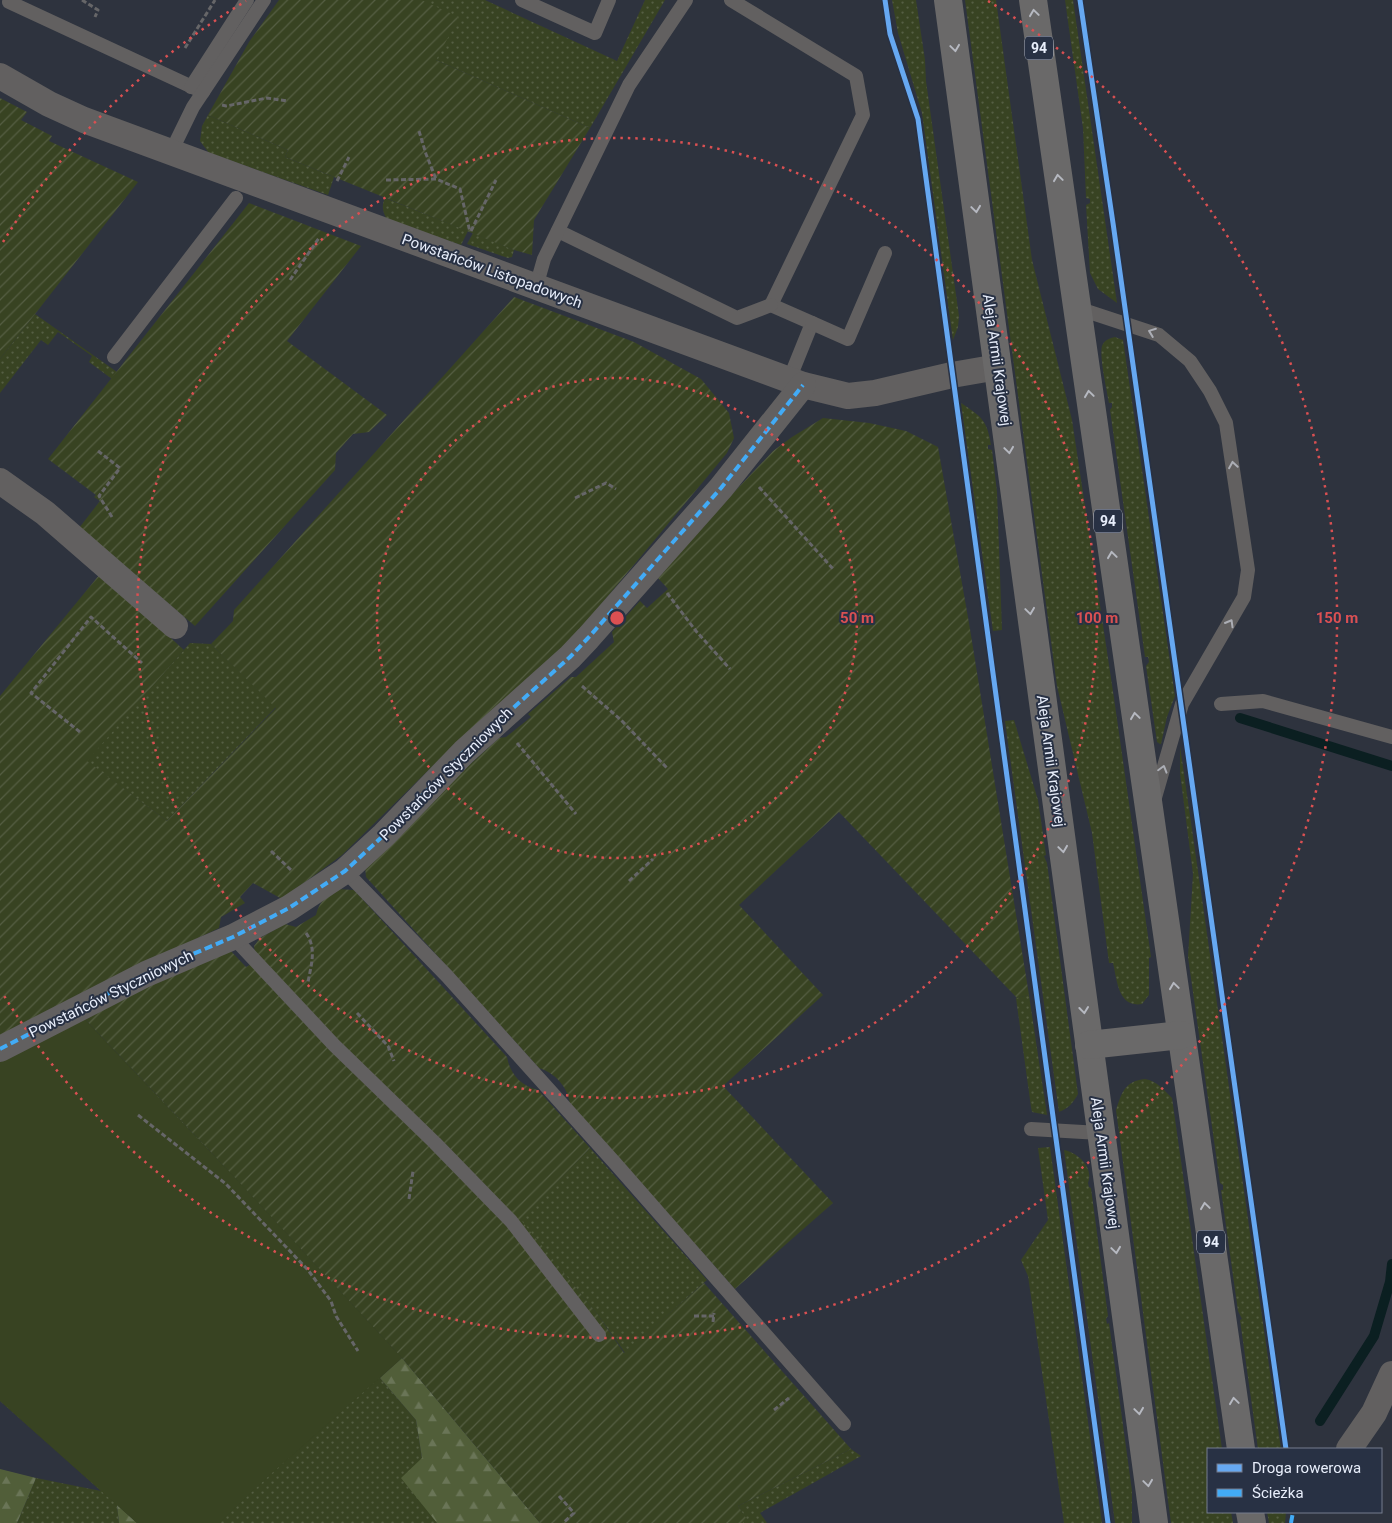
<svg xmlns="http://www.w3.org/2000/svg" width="1392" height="1523" font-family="Roboto,sans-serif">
<defs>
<pattern id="grass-dots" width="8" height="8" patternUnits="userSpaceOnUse" patternTransform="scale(1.25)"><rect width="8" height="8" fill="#384322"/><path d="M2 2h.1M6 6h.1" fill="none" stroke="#555e43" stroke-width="1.8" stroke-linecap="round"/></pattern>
<pattern id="forest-firs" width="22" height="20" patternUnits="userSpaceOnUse" patternTransform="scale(1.25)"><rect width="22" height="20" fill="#515e39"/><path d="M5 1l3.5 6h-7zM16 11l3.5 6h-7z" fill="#6a7557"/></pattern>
<pattern id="garden-furrows" width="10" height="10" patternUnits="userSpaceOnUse" patternTransform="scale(1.25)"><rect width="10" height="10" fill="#384322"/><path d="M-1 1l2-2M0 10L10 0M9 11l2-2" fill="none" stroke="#555e43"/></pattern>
</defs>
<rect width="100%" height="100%" fill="#2e333e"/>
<!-- grass -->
<g fill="url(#grass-dots)">
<path d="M 421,0 L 485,0 L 617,61 L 645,0 L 665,0 L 590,128 L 436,60 Z"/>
<path d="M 892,0 L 916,0 L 925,60 L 926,81 L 959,316 L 958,327 L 953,340 L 922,113 L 898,33 Z"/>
<path d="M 965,0 L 996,0 L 1032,260 L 1072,420 L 1114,698 L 1151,957 L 1149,958 L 1149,995 L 1142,1004 C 1118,1008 1117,980 1113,963 L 1109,963 L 1092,833 L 1057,686 Z"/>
<path d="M 1065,0 L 1073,0 L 1117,303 L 1098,289 L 1090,273 L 1086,205 L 1090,203 L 1090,199 L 1086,198 L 1083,128 Z"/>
<path d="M 208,115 L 288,150 L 285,157 L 334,177 L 328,195 L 209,153 L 200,141 L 202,126 Z"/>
<path d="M 385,198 L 468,231 L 461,245 L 387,220 C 383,212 381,206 385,198 Z"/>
<path d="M 473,233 L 514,250 L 512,257 L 508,258 L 467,244 Z"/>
<path d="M 35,314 L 117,372 L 112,379 L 89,362 L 92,356 L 58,332 L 48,345 L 41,340 L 0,393 L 0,359 Z"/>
<path d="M 1115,337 L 1123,340 L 1175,696 L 1167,717 L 1161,744 L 1160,744 L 1157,742 L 1146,666 L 1149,662 L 1148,657 L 1145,657 L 1110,410 L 1112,407 L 1112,403 L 1109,403 C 1107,391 1099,356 1102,346 C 1104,340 1110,338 1115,337 Z"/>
<path d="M 961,403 C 982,417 987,420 991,445 L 988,445 L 988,449 L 992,450 L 997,492 L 1002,630 L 993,631 Z"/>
<path d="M 190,643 L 211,644 L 276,707 L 167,821 L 86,761 Z"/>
<path d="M 1014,720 L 1038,800 L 1046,855 L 1044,856 L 1047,863 L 1078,1094 C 1073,1103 1069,1108 1059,1112 L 1005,721 Z"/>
<path d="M 1180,746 L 1281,1449 L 1258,1449 L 1240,1320 L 1242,1319 L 1238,1311 L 1221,1190 L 1223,1190 L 1223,1185 L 1220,1183 L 1188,957 L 1193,874 L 1180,773 Z"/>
<path d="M 1029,995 L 1047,1115 L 1032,1112 L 1031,1107 L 1016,998 Z"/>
<path d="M 84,1018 L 208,1149 L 402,1358 L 380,1378 L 416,1420 L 422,1458 L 437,1523 L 137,1523 L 117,1505 L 119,1523 L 17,1523 L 36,1478 L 101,1491 L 0,1401 L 73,1030 Z"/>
<path d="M 1145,1079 C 1157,1081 1164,1090 1172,1098 L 1222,1449 L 1208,1449 L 1208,1512 L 1231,1512 L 1233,1523 L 1171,1523 L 1116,1110 C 1122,1092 1125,1081 1145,1079 Z"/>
<path d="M 1050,1147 L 1102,1523 L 1064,1523 L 1028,1276 L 1021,1260 L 1048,1220 L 1038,1148 Z"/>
<path d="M 590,1148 L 707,1280 L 625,1353 L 598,1315 L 520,1220 Z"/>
<path d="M 1064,1150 C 1078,1153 1094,1167 1088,1183 L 1089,1187 L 1091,1188 L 1108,1316 L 1106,1319 L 1107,1324 L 1109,1323 L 1132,1491 L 1132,1523 L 1115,1523 Z"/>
<path d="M 851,1449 L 861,1456 L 760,1513 L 767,1523 L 743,1523 L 743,1514 L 738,1506 Z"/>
<path d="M 1267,1512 L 1286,1512 L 1285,1523 L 1269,1523 Z"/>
</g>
<!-- forest -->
<g fill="url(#forest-firs)">
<path d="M 402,1358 L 540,1523 L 437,1523 L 401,1478 L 422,1458 L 416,1420 L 380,1378 Z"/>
<path d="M 0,1469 L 36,1478 L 17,1523 L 0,1523 Z"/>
<path d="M 117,1505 L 137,1523 L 119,1523 Z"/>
</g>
<!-- garden -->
<g fill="url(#garden-furrows)">
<path d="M 279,0 L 421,0 L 459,17 L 436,60 L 590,128 L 534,220 L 532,255 L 514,250 L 285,157 L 288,150 L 208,115 L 249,42 Z"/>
<path d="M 0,98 L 27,112 L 21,120 L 52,136 L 49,141 L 138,182 L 0,359 Z"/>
<path d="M 249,203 L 361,246 L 287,341 L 387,415 L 369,432 L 353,434 L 336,453 L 335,470 L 195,626 L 79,528 L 100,501 L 94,497 L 96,495 L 48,459 Z"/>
<path d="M 514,297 L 634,342 L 701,379 L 729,413 L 734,438 L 727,453 L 568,644 L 454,745 L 342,855 L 282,899 L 253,883 L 240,897 L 245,903 L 221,917 L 219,928 L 102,984 L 0,1040 L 0,696 L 100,574 L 184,650 L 87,761 L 167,821 L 276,708 L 211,644 L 233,621 L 234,610 Z"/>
<path d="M 823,418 L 869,423 L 906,431 L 938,447 L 969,623 L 1029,995 L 1017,998 L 839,812 L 739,905 L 823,995 L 723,1086 L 833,1203 L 735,1289 L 570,1104 C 568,1087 555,1073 539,1068 L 366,877 L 365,867 L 442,790 L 499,738 L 506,737 L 531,717 L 528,714 L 571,677 L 576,677 L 614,642 L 612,632 L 640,601 L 647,608 L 668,589 L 657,577 L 703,525 L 773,451 L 792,437 Z"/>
<path d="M 337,889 L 354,890 L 507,1057 C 510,1074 521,1086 538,1090 L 590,1148 L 521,1220 L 598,1315 L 624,1353 L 704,1283 L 851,1449 L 738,1506 L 746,1518 L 743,1523 L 540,1523 L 402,1358 L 208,1149 L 84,1018 L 228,948 L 246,967 L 261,959 L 255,953 L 254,946 L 260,938 L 285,924 L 296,927 L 316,915 C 319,901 326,897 337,889 Z"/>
</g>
<!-- pitch -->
<path fill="#384322" d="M 82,1017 L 238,1181 L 402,1358 L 272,1473 L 219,1523 L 137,1523 L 0,1401 L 0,1062 Z"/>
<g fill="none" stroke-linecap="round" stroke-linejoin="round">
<!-- stream -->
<g stroke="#0b1f21" stroke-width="10">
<path d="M 1240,718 L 1392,766"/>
<path d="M 1320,1421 L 1374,1336 L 1390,1282 L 1392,1264"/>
</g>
<!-- path -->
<g stroke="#666668" stroke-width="3" stroke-dasharray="5 2.5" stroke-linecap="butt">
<path d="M 82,0 L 98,10 L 95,17"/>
<path d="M 185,48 L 215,0"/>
<path d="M 222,105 L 226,106 L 267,98 L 287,101"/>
<path d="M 419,131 L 426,154 L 436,179"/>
<path d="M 386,180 L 436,179 L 460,189 L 470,232"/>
<path d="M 337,181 L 349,157"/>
<path d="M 471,231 L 496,180"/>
<path d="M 290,280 L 319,238"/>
<path d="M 98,451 L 120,468 L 99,496 L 112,517"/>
<path d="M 759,487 L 834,570"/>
<path d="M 575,498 L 606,483 L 616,489"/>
<path d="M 667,593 L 696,631 L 730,669"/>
<path d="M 582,686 L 621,720 L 667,768"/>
<path d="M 80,732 L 31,693 L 91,617 L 142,663"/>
<path d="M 517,743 L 576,814"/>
<path d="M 271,851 L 291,870"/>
<path d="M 629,881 L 653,859"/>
<path d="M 306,933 C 317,948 311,966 308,982"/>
<path d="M 357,1013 L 388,1046 L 394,1061"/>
<path d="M 138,1115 L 226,1184 L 308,1270 L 331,1301 L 336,1316 L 358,1351"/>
<path d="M 409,1199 L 413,1171"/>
<path d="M 694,1316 L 714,1316"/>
<path d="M 713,1322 L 714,1313"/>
<path d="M 774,1410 L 789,1398"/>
<path d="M 559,1496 L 574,1513 L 563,1523"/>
</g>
<!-- lane -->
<g stroke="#626060" stroke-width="14">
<path d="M 522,0 L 595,33 L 609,0"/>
<path d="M 731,0 L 856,76 L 863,115 L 771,305 L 812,323 L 789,380"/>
<path d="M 9,2 L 203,92"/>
<path d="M 191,87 L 247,0"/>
<path d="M 171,152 L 193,107 L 264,0"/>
<path d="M 558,231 L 737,318 L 771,305"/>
<path d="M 536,287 L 544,259 L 629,85 L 686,0"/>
<path d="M 1077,308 L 1159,335 L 1190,361 L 1210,391 L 1226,423 L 1248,570 L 1244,597 L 1182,704 L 1154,801"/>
<path d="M 812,323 L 848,339 L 885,253"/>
<path d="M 114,357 L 236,198"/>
<path d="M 1221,704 L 1263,701 L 1392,737"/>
<path d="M 345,871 L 447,976 L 615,1163 L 844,1424"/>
<path d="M 233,937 L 334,1045 L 435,1143 L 511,1221 L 599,1335"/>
<path d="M 1031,1129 L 1100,1133"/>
</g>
<!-- street -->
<g stroke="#626060" stroke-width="26">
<path d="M 0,76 L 49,104 L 84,120 L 803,385 L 848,396 L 875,393 L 952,375 L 998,367"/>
<path d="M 0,481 L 45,513 L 175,626"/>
<path d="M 0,1049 L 146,974 L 233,937 L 289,908 L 345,871 L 384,835 L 464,752 L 570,657 L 588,638 L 721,488 L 803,385"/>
<path d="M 1349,1449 L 1374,1413 L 1392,1374"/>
</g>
<!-- primary -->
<g stroke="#6a6969" stroke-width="28">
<path d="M 948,0 L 1154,1523"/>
<path d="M 1033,0 L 1241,1449"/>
<path d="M 1089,1045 L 1181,1035"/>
<path d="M 1250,1512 L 1252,1523"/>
</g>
<!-- quiet -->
<g stroke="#42abf6" stroke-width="4" stroke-dasharray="8 4" stroke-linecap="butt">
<path d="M 0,1049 L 146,974 L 233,937 L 289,908 L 345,871 L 384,835 L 464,752 L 570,657 L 588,638 L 721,488 L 803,385"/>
<path d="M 1291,1523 L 1293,1512"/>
</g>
<defs>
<g id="cycleway">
<path d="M 885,0 L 890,34 L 918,119 L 1108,1523"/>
<path d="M 1080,0 L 1113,223 L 1286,1449"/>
</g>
</defs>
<!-- cycleway casing -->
<use href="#cycleway" stroke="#283144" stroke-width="8"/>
<!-- cycleway -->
<use href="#cycleway" stroke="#66a8f1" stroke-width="5"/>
</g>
<!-- one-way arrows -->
<defs><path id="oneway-chevron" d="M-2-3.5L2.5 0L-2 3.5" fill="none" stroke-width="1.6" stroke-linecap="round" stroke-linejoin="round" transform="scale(1.25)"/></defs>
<g stroke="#b6b9c1">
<use href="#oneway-chevron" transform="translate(1034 13) rotate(-98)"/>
<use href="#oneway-chevron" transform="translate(955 48) rotate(82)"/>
<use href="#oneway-chevron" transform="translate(1058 178) rotate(-98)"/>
<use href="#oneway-chevron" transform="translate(976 209) rotate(82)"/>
<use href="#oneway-chevron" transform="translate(1089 394) rotate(-98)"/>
<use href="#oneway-chevron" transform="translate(1009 450) rotate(82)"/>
<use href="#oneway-chevron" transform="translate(1112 555) rotate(-98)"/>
<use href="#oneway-chevron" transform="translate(1030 611) rotate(82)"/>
<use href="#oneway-chevron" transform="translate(1135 716) rotate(-98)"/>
<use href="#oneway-chevron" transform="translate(1063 849) rotate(82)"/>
<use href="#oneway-chevron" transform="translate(1174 986) rotate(-98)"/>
<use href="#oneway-chevron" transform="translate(1084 1010) rotate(83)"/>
<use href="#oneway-chevron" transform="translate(1205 1206) rotate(-98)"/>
<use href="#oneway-chevron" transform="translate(1116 1250) rotate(82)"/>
<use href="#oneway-chevron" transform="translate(1234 1401) rotate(-98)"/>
<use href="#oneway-chevron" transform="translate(1139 1411) rotate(82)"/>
<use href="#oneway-chevron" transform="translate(1148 1483) rotate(82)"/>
</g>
<g stroke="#acaeb5">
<use href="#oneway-chevron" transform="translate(1152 332) rotate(-159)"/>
<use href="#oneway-chevron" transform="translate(1233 465) rotate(-99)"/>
<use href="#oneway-chevron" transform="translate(1230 623) rotate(-60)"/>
<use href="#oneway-chevron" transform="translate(1163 769) rotate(-74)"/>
</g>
<!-- distance rings -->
<g fill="none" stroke="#da5052" stroke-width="2.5" stroke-dasharray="2.5 5">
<circle cx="617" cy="618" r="240"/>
<circle cx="617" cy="618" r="480"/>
<path d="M3 242A720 720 0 0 1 246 1M988 1A720 720 0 1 1 3 994"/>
</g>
<g text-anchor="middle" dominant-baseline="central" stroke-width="4" stroke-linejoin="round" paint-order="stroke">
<!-- shield labels -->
<g fill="#283144" stroke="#aeb5c4" stroke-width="1">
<rect x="1025" y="36.5" width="28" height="23" rx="4"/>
<rect x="1094" y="509.5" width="28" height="23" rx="4"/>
<rect x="1197" y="1230.5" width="28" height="23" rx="4"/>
</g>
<g font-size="14" font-weight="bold" fill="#e8eefb">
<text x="1039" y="48">94</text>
<text x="1108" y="521">94</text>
<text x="1211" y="1242">94</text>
</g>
<!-- street labels -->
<g font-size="15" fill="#e8eefb" stroke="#283144">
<text transform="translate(492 271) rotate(20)">Powstańców Listopadowych</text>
<text transform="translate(997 360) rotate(82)">Aleja Armii Krajowej</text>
<text transform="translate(1051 761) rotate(82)">Aleja Armii Krajowej</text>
<text transform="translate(446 774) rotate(-45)">Powstańców Styczniowych</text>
<text transform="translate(111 994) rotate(-26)">Powstańców Styczniowych</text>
<text transform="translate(1105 1163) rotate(82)">Aleja Armii Krajowej</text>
</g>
</g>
<circle cx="617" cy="618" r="8" fill="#da5052" stroke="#283144" stroke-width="2.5"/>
<g font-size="15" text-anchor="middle" font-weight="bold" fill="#da5052" stroke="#283144" stroke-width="4" stroke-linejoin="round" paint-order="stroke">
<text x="857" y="623">50 m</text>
<text x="1097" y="623">100 m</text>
<text x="1337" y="623">150 m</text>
</g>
<!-- legend -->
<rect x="1207" y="1448" width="175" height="65" fill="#283144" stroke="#757d8d"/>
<rect x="1217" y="1464" width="25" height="8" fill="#66a8f1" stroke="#757d8d"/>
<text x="1252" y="1473" font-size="15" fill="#e8eefb">Droga rowerowa</text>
<rect x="1217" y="1489" width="25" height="8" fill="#42abf6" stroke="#757d8d"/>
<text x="1252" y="1498" font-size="15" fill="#e8eefb">Ścieżka</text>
</svg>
